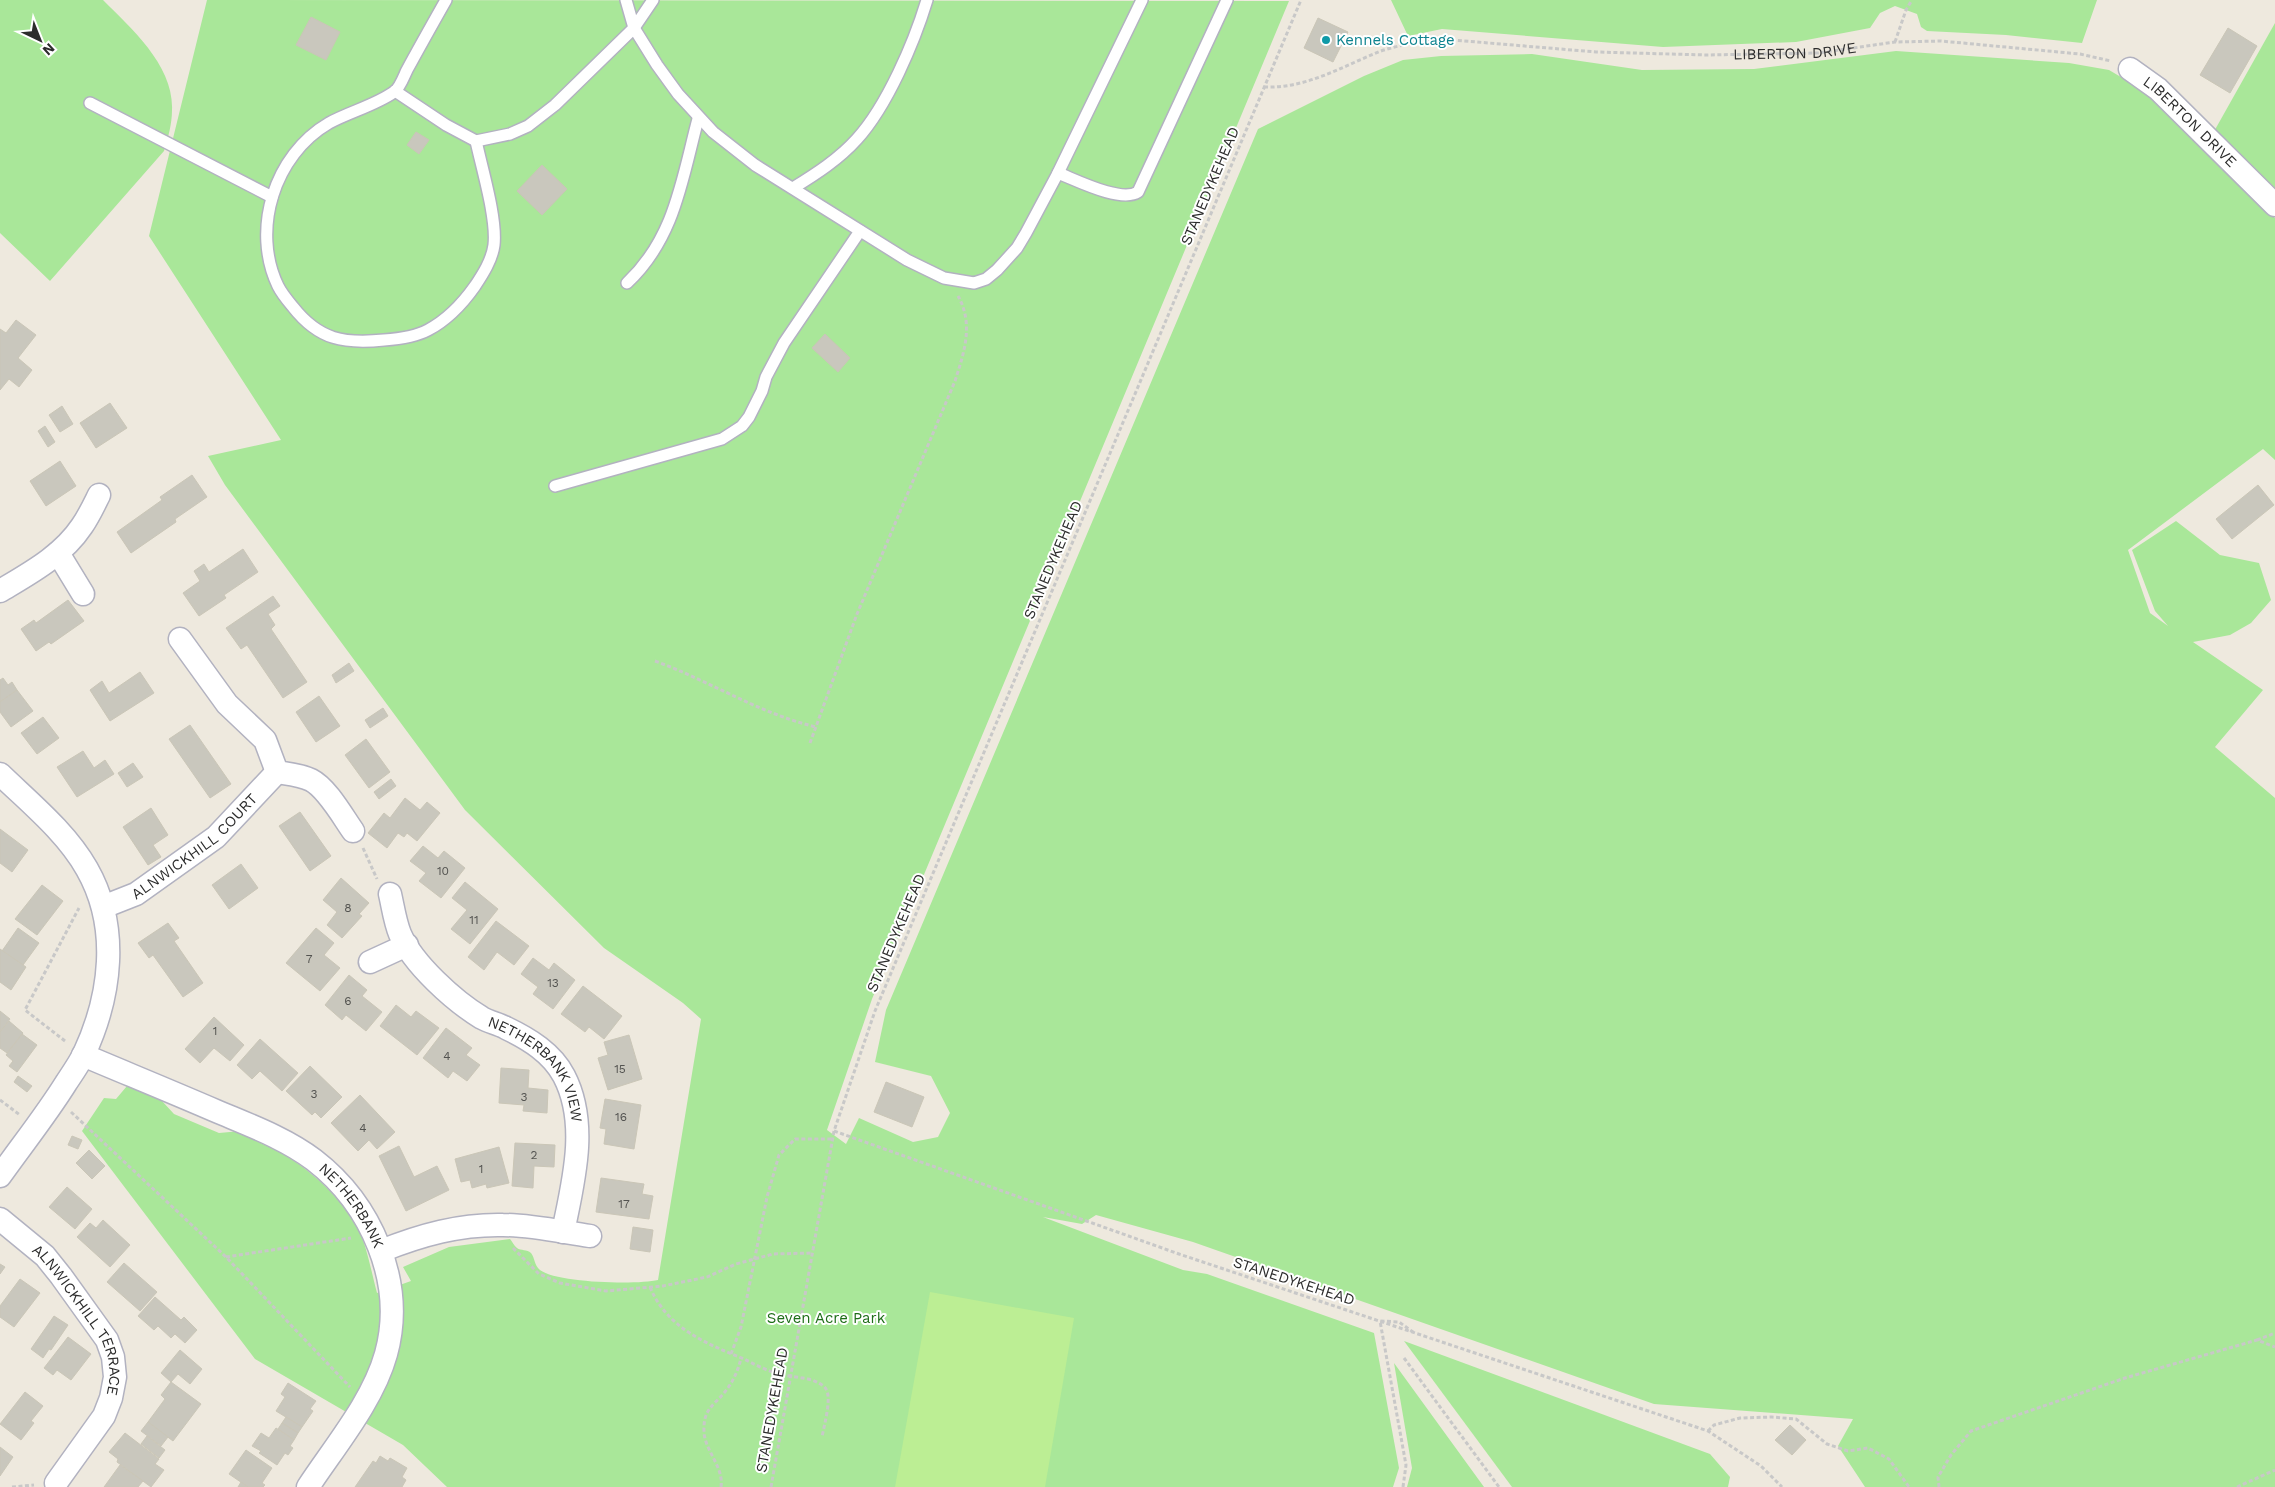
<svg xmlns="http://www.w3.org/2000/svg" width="2275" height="1487" font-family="'Work Sans',sans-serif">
<rect width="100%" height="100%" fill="#eee9de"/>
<!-- green -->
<g fill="#a9e799">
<path d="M 0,0 L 103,0 C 132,29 174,66 172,110 C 172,124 168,138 164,151 L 50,281 L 0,233 Z"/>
<path d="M 207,0 L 1289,1 L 872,999 L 827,1130 L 846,1144 L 859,1118 L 913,1142 L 938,1137 L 950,1113 L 931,1076 L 875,1062 L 886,1010 L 1258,129 L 1364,76 L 1403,60 L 1441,56 L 1532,54 L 1642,70 L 1754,69 L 1896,51 L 2069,63 L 2109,70 L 2148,93 L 2275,218 L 2275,460 L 2263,449 L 2128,550 L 2150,613 L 2168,626 L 2155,611 L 2132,550 L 2176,521 L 2220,555 L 2259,563 L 2271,600 L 2251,623 L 2230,635 L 2193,642 L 2263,690 L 2215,747 L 2275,798 L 2275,1487 L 1865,1487 L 1838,1446 L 1853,1419 L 1654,1404 L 1193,1242 L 1096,1215 L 1082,1224 L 1043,1217 L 1183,1270 L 1207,1274 L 1374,1333 L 1399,1468 L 1393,1487 L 447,1487 L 403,1445 L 255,1359 L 82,1131 L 104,1098 L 116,1099 L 127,1086 L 162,1101 L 174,1114 L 219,1133 L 241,1131 C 256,1143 275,1148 291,1159 C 314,1173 345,1203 358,1227 C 366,1244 372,1274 377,1293 L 411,1281 L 403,1267 L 449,1247 L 510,1239 C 512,1241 514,1246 517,1248 C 521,1251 527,1249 531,1253 C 535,1258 534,1265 540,1270 C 557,1283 637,1285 658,1280 L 701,1019 L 683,1003 L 604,948 L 465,810 L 225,485 L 208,456 L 281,440 L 149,236 Z"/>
<path d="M 1391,0 L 2097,0 L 2082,43 L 2006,35 L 1927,31 L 1921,27 L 1917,14 L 1895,6 L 1880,13 L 1870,28 L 1796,42 L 1663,47 L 1442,29 L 1408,36 Z"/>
<path d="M 2275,23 L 2275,194 L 2212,135 Z"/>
<path d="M 1404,1341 L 1710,1454 L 1730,1477 L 1728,1487 L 1512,1487 Z"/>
<path d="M 1394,1363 L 1484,1487 L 1407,1487 L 1412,1468 Z"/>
</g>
<!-- pitch -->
<path fill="#bcee94" d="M 930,1292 L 1074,1318 L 1045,1487 L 895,1487 Z"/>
<!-- building -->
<g fill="#c9c7bd" stroke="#cac6b7">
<path d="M 311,17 L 340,32 L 326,60 L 296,45 Z"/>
<path d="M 1318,18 L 1348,32 L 1333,62 L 1304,48 Z"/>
<path d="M 2228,28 L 2257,46 L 2230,93 L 2200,75 Z"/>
<path d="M 416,132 L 429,140 L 419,154 L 407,145 Z"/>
<path d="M 542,165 L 567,189 L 542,215 L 517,191 Z"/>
<path d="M 16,320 L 36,335 L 18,358 L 32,370 L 19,387 L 9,379 L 0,390 L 0,329 L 6,333 Z"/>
<path d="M 825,334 L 850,358 L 838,372 L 812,348 Z"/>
<path d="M 110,403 L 127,428 L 96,448 L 80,423 Z"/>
<path d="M 62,406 L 73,424 L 60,432 L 49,415 Z"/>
<path d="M 45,426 L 55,442 L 48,447 L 38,431 Z"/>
<path d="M 60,461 L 76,486 L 46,506 L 30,481 Z"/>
<path d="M 192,475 L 207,497 L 175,519 L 176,522 L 131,553 L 117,532 L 162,500 L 160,497 Z"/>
<path d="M 2258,485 L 2274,505 L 2232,539 L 2216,519 Z"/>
<path d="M 243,549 L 258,572 L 224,595 L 226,598 L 199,616 L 183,593 L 200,581 L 194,571 L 204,564 L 209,572 Z"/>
<path d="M 273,596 L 280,606 L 268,614 L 275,625 L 271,629 L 307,682 L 283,698 L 247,645 L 241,649 L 226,628 Z"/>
<path d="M 68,600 L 84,621 L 51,644 L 49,642 L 36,651 L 21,629 L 34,620 L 36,623 Z"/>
<path d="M 349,663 L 354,671 L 336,683 L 332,675 Z"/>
<path d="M 140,672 L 154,693 L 110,721 L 90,690 L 102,681 L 109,693 Z"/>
<path d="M 3,678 L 8,685 L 12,682 L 17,690 L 0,702 L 0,680 Z"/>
<path d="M 17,690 L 33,711 L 11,727 L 0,712 L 0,702 Z"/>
<path d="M 319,696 L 340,726 L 316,742 L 296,712 Z"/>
<path d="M 383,708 L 388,716 L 370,728 L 365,720 Z"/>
<path d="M 43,717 L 59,738 L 37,754 L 21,733 Z"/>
<path d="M 190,725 L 231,784 L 210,798 L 169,739 Z"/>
<path d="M 366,739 L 390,772 L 369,788 L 345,755 Z"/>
<path d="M 83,751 L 94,768 L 105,760 L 114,774 L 77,797 L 57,767 Z"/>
<path d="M 133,763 L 143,777 L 127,787 L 118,773 Z"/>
<path d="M 391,779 L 396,786 L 379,799 L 374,792 Z"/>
<path d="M 405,798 L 420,810 L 427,802 L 440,813 L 417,841 L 407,833 L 404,837 L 398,833 L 387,848 L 368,833 L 384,813 L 390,818 Z"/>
<path d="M 151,808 L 168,835 L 153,845 L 161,857 L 148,865 L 123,827 Z"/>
<path d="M 300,812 L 331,856 L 310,871 L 279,826 Z"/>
<path d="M 0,829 L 28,850 L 12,872 L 0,863 Z"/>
<path d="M 423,846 L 438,858 L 444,851 L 465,868 L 441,898 L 419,881 L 426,873 L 410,861 Z"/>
<path d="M 241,864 L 258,888 L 229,909 L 212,885 Z"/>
<path d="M 341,878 L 369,903 L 359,914 L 362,916 L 342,938 L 327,925 L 337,912 L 323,900 Z"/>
<path d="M 465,882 L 498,909 L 470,944 L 451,929 L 467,910 L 452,898 Z"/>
<path d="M 42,885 L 63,901 L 37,935 L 15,919 Z"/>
<path d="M 496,921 L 529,946 L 514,965 L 497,952 L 484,970 L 468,957 Z"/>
<path d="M 168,923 L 179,938 L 174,941 L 203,983 L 183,997 L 153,955 L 149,958 L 138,943 Z"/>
<path d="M 18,928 L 39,943 L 23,965 L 2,951 Z"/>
<path d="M 316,928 L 334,943 L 324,955 L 340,968 L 320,991 L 286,963 Z"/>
<path d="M 0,949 L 26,967 L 11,990 L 0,982 Z"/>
<path d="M 533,958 L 549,970 L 554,963 L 575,980 L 553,1009 L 533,994 L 538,987 L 521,974 Z"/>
<path d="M 349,975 L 367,990 L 362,996 L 382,1012 L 366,1031 L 346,1015 L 342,1020 L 325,1005 Z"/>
<path d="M 583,986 L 622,1016 L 604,1039 L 589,1027 L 585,1032 L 561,1014 Z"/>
<path d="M 396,1005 L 411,1017 L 416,1011 L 439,1028 L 417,1055 L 380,1026 Z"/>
<path d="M 0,1011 L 10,1019 L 0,1032 Z"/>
<path d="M 214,1017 L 244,1045 L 230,1061 L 214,1048 L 200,1063 L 185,1049 Z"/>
<path d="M 9,1021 L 23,1033 L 7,1053 L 0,1048 L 0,1032 Z"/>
<path d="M 446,1028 L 472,1048 L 466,1055 L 480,1065 L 467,1081 L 453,1071 L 448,1078 L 423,1058 Z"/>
<path d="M 22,1034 L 37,1045 L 17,1072 L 9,1066 L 13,1061 L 6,1055 Z"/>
<path d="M 629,1035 L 642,1079 L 608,1090 L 598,1058 L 608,1055 L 604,1042 Z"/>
<path d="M 260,1039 L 298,1073 L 282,1091 L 260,1071 L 252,1079 L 237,1065 Z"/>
<path d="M 310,1066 L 342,1097 L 321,1118 L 315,1112 L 312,1115 L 286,1091 Z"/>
<path d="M 501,1068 L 529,1070 L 528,1088 L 548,1090 L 547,1113 L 523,1111 L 524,1105 L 499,1103 Z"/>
<path d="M 18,1076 L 32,1086 L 27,1092 L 14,1082 Z"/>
<path d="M 886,1082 L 924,1097 L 912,1127 L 874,1112 Z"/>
<path d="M 360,1095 L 395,1132 L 377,1149 L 369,1140 L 358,1151 L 331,1123 Z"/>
<path d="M 605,1099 L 641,1105 L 634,1149 L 604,1144 L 606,1129 L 600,1128 Z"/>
<path d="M 72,1136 L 82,1140 L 78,1149 L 68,1145 Z"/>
<path d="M 515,1143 L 555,1145 L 554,1167 L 534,1166 L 533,1188 L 512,1186 Z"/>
<path d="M 399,1146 L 414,1177 L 437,1166 L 449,1190 L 406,1211 L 379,1156 Z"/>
<path d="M 499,1147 L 509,1183 L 487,1188 L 486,1184 L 472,1188 L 470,1180 L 461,1182 L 455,1159 Z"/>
<path d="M 89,1150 L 105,1166 L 92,1179 L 76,1163 Z"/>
<path d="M 601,1178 L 644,1184 L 642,1194 L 653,1196 L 649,1219 L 596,1212 Z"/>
<path d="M 67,1187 L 92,1209 L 75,1229 L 49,1207 Z"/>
<path d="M 103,1220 L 130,1245 L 110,1267 L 77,1237 L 90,1223 L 96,1228 Z"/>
<path d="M 633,1227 L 653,1230 L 650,1252 L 630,1249 Z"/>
<path d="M 124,1263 L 157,1292 L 140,1311 L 107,1282 Z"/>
<path d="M 0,1264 L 5,1267 L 0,1274 Z"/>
<path d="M 20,1279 L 40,1293 L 14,1327 L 0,1317 L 0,1306 Z"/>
<path d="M 155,1297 L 181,1320 L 184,1317 L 197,1330 L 185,1343 L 175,1334 L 171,1338 L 158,1326 L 154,1330 L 138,1316 Z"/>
<path d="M 54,1316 L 68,1325 L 51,1350 L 49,1349 L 43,1358 L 31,1349 Z"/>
<path d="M 68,1337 L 91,1354 L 71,1380 L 57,1370 L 53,1375 L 44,1368 Z"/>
<path d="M 180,1350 L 202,1369 L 190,1384 L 178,1374 L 171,1382 L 161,1373 Z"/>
<path d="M 171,1382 L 201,1404 L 173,1441 L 148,1422 L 165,1399 L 161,1395 Z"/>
<path d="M 288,1383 L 316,1401 L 310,1409 L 313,1411 L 302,1427 L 276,1411 L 285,1397 L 281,1394 Z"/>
<path d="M 25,1392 L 43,1406 L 31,1421 L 34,1423 L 21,1440 L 0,1424 Z"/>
<path d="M 286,1417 L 302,1427 L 298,1433 L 282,1423 Z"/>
<path d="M 148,1422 L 168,1437 L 161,1446 L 141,1431 Z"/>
<path d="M 282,1423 L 298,1433 L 294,1440 L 278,1429 Z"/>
<path d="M 1790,1425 L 1806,1440 L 1792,1455 L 1775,1440 Z"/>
<path d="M 276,1428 L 294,1440 L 290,1446 L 293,1448 L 288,1455 L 285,1453 L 277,1465 L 259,1453 L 261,1451 L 252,1446 L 261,1433 L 269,1438 Z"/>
<path d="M 125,1433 L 159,1459 L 155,1464 L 164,1470 L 151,1487 L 117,1462 L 118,1459 L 109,1452 Z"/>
<path d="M 147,1436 L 165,1450 L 159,1458 L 141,1444 Z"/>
<path d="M 0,1447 L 13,1457 L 0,1476 Z"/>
<path d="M 246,1450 L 272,1468 L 262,1483 L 265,1485 L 263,1487 L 248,1487 L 229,1474 Z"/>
<path d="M 380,1456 L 388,1461 L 390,1458 L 407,1468 L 402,1477 L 406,1480 L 402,1487 L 355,1487 L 373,1461 L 376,1463 Z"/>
<path d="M 120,1465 L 143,1481 L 138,1487 L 104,1487 Z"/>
<path d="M 241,1482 L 248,1487 L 238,1487 Z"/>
</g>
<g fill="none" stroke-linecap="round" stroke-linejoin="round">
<defs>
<g id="lane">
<path d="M 446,0 C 433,23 420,46 407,70 C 404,76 400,88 394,92 C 376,105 349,112 329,123 C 274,155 251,230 278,286 C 282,294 288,301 293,307 C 319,340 344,344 384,340 C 398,339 415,337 428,330 C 447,320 463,303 475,286 C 483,274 492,260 494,245 C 497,218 482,169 476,141"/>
<path d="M 626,0 L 634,28 L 657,65 L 678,94 L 713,132 L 755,165 L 907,260 L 944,278 L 974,283 L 986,279 L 997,270 L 1017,248 L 1026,233 L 1058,173 L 1142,0"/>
<path d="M 395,91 L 446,125 L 476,141 L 510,134 L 528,126 L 555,105 L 634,28 L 653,0"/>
<path d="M 90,103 L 272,197"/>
<path d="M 1058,173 C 1076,180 1121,203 1138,192 L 1227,0"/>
<path d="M 793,188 C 816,174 839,159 857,139 C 887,106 914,43 927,0"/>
<path d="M 627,283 C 675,238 682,179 698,119"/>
<path d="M 555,486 L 722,439 L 742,426 L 749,417 L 762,391 L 766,377 L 784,343 L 860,231"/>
</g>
<g id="street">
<path id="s2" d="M 2130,69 L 2158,89 L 2275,205"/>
<path d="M 58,553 L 83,594"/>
<path d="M 0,591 C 30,573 62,556 82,526 C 89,516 94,505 99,495"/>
<path d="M 180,639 L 227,704 L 265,740 L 277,772 C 289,774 301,775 311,780 C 327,788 343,817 353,831"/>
<path d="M 0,774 C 30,803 66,832 87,869 C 120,927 111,996 84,1054 C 79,1064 72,1074 66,1083 C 46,1115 22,1145 0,1176"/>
<path id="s3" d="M 390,894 C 393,907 395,922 400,934 C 413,964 454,1001 482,1018 C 489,1022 499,1024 506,1028 C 529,1039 552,1053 564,1076 C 589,1124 573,1183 563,1232"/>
<path id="s4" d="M 103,907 L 136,894 L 216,837 L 277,772"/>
<path d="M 370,962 L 407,945"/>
<path id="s5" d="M 83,1055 C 128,1074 172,1092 216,1111 C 249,1125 285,1138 314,1160 C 371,1204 406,1282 386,1354 C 373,1401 335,1446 308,1487"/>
<path id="s6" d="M 0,1219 L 45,1256 L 61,1276 L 107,1340 L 113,1357 L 115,1377 L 111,1398 L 104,1416 L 56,1483"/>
<path d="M 381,1251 C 421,1235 460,1224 503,1225 C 532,1225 562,1232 590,1236"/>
</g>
</defs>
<!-- lane casing -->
<use href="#lane" stroke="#b2b2c0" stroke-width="14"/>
<!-- street casing -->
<use href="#street" stroke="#b2b2c0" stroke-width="25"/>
<!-- path -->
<g stroke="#c8c8c8" stroke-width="3" stroke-dasharray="4 2.5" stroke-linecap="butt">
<path d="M 1895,42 L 1906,10 L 1912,0"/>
<path id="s1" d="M 1264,87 C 1306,89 1343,66 1381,51 C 1405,43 1428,41 1453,40 L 1596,52 L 1707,55 L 1818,53 L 1895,42 L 1941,41 L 2080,54 L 2111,61"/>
<path d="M 655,661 C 710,681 758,713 816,727"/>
<path d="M 810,743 L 857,614 L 955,381 C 964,353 974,324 958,296"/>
<path d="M 363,848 L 377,879"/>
<path d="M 65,1041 L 25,1010 L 79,908"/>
<path d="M 0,1100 L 20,1115"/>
<path d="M 71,1112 L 226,1257 L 350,1387"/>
<path d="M 834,1131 L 1179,1254 L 1708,1431 L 1761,1466 L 1782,1487"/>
<path d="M 513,1248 L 539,1274 L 560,1283 L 606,1291 L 663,1286 L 707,1277 L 736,1264 L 773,1254 L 812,1253"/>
<path d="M 226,1257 L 351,1238"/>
<path d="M 650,1287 C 667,1328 705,1343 744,1359 C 756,1365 769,1372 783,1375 C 796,1378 817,1377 826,1389 C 832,1398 824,1426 822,1437"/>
<path d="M 2257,1340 L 2275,1333"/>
<path d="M 731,1354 L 741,1327 L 767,1197 L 779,1155 L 795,1139 L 833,1139"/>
<path d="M 1404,1358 L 1499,1487"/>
<path d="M 1708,1431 L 1714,1425 L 1740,1418 L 1772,1417 L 1796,1419 L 1827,1444 L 1848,1451 L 1868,1448 L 1889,1459 L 1909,1487"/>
<path d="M 12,1487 L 34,1485"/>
<path d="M 721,1487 C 724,1467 705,1451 704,1432 C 703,1410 712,1407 724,1393 C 733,1382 738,1371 741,1358"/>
<path d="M 771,1487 L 834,1131 L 875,1011 L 1301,0"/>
<path d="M 1403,1487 L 1406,1465 L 1380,1321 L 1399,1322 L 1413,1332"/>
<path d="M 1939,1487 L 1938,1477 L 1951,1455 L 1971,1431 L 2125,1378 L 2257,1340 L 2275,1347"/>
<path d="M 2237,1487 L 2275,1470"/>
</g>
<!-- lane -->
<use href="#lane" stroke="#fff" stroke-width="11"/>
<!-- street -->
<use href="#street" stroke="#fff" stroke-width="22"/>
</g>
<!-- markers -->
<circle fill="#0f9aa8" stroke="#fff" stroke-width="2" cx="1326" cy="40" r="5"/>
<g text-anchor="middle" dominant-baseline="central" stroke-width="4" stroke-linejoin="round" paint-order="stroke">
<!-- number labels -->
<g font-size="12" fill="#535350">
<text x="443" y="871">10</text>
<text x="348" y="908">8</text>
<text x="474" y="920">11</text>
<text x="309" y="959">7</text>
<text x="553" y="983">13</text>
<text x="348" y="1001">6</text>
<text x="215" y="1031">1</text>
<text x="447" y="1056">4</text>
<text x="620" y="1069">15</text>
<text x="314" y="1094">3</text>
<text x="524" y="1097">3</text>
<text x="621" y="1117">16</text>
<text x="363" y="1128">4</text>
<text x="534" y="1155">2</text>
<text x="481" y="1169">1</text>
<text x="624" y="1204">17</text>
</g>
<!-- culture labels -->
<g font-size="15" fill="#0d838f" stroke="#fff" text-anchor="start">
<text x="1336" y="40">Kennels Cottage</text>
</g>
<!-- street labels -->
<g font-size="15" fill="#2c2c2c" stroke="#fff">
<text stroke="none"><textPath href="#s1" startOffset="539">LIBERTON DRIVE</textPath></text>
<text stroke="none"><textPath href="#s2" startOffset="80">LIBERTON DRIVE</textPath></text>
<text transform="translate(1210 186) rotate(-67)">STANEDYKEHEAD</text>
<text transform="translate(1053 560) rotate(-67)">STANEDYKEHEAD</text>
<text stroke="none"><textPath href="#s4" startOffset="111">ALNWICKHILL COURT</textPath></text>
<text transform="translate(896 933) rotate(-67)">STANEDYKEHEAD</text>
<text stroke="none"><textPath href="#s3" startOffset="239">NETHERBANK VIEW</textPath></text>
<text stroke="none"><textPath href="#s5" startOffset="314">NETHERBANK</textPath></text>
<text transform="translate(1294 1281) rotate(18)">STANEDYKEHEAD</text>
<text stroke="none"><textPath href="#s6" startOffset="132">ALNWICKHILL TERRACE</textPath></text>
<text transform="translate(772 1410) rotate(-80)">STANEDYKEHEAD</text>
</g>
<!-- park labels -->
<g font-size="15" fill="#1e6e18" stroke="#fff">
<text x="826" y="1318">Seven Acre Park</text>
</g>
</g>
<!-- north arrow -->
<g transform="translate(40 40) rotate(137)" stroke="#ffffff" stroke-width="4" paint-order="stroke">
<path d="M0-4L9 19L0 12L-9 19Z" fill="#2c2c2c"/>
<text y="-8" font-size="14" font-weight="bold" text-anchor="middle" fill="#2c2c2c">N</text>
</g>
</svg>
